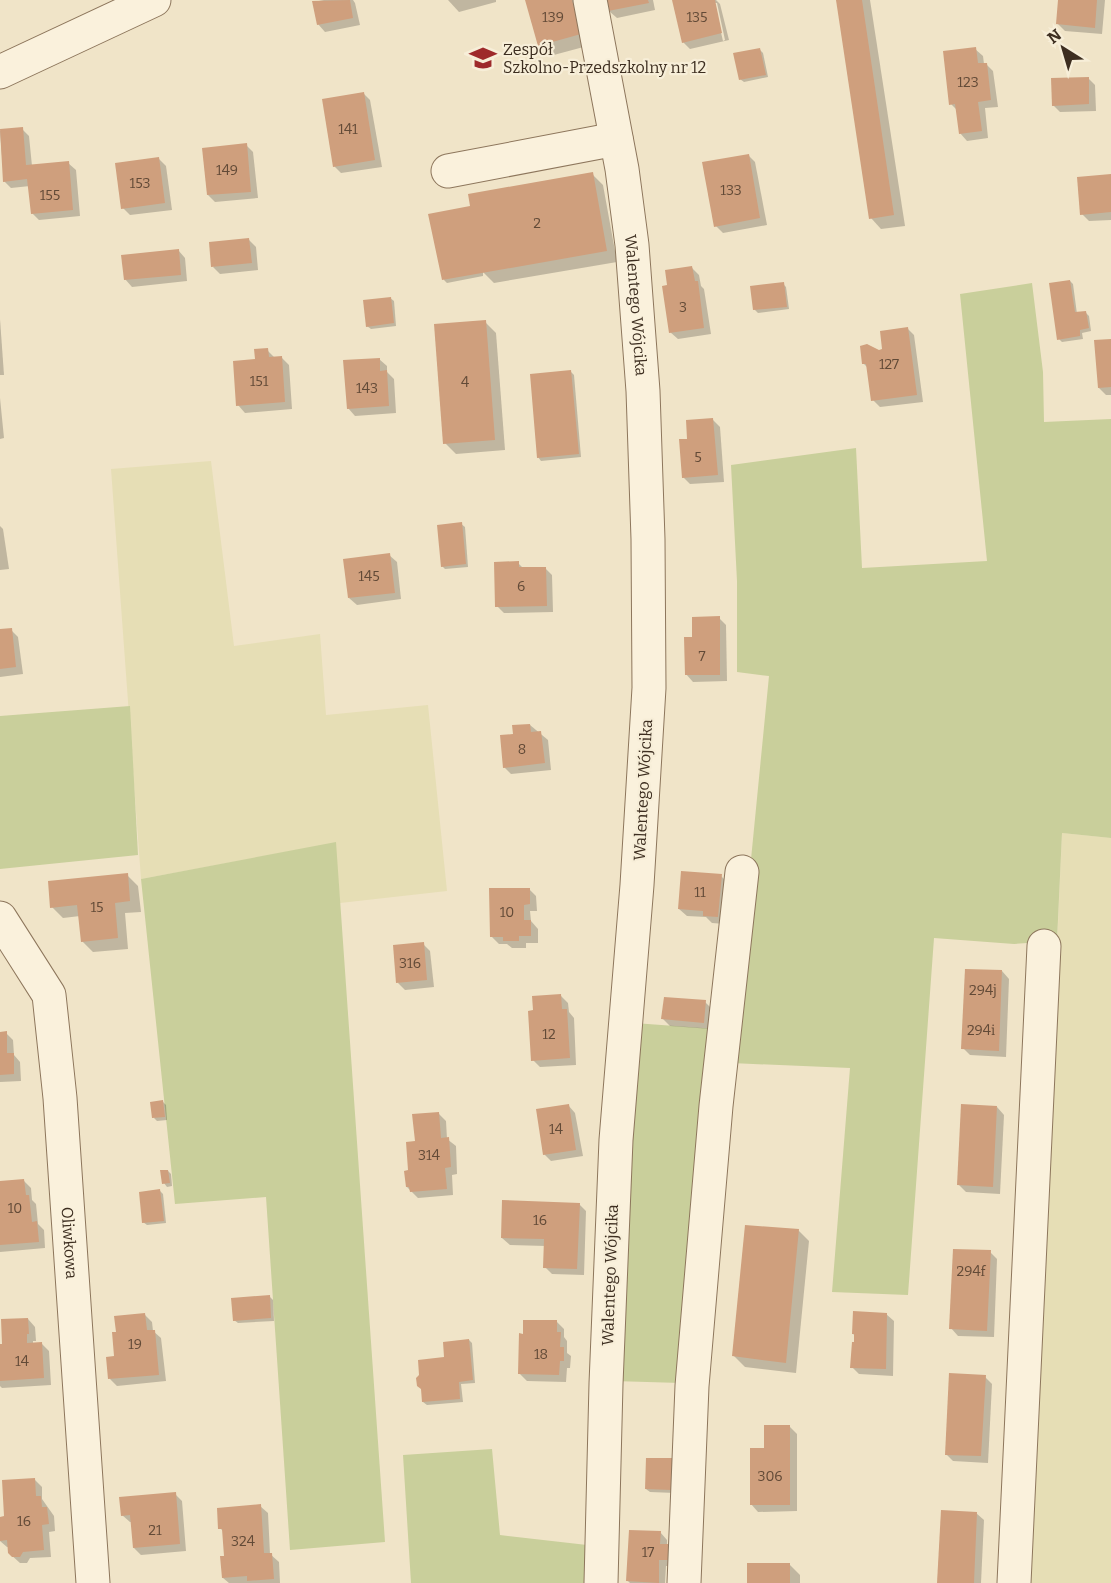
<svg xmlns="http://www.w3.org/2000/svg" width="1111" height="1583" font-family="Bitter,serif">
<rect width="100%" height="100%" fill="#f0e4c8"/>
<!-- farmland -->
<g fill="#e6deb5">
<path d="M 211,461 L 234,646 L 320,634 L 326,715 L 428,705 L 447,891 L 340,903 L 335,843 L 141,879 L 111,469 Z"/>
<path d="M 1062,833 L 1111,838 L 1111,1583 L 1031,1583 L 1038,1341 L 1050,1108 Z"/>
</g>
<!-- green -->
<g fill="#c9cf9b">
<path d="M 1032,283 L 1043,372 L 1044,422 L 1111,419 L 1111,838 L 1062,833 L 1057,941 L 1014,944 L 934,938 L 908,1295 L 832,1292 L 850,1068 L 731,1063 L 769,676 L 737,672 L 737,581 L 731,465 L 856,448 L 862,568 L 987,561 L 960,294 Z"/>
<path d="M 130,706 L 138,855 L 0,869 L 0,716 Z"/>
<path d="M 336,842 L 385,1542 L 290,1550 L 266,1197 L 175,1204 L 141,879 Z"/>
<path d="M 634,1023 L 716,1029 L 681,1383 L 613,1381 Z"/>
<path d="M 492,1449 L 500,1535 L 587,1545 L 587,1583 L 411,1583 L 403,1455 Z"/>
</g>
<!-- shadow -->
<g fill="#0003" fill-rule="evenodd">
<path d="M 324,0 L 353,0 L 355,3 L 360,25 L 325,32 L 318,24 L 314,2 Z"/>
<path d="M 448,0 L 496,0 L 496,2 L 459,12 Z"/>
<path d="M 527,0 L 579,0 L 591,45 L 550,56 L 539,45 Z"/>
<path d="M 607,0 L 653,0 L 655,10 L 617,18 L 609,11 Z"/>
<path d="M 673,0 L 716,0 L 720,4 L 729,40 L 690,49 L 683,42 ZM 714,3 L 717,3 L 725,40 L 723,41 Z"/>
<path d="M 837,0 L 870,0 L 905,226 L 881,229 L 871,218 Z"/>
<path d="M 1060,0 L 1105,0 L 1102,34 L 1065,31 L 1058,24 Z"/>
<path d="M 759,49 L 763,53 L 768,77 L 744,82 L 740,79 Z"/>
<path d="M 975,49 L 983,56 L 984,64 L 986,64 L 993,71 L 998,107 L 985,108 L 988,138 L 967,141 L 960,133 L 958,111 L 951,104 Z"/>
<path d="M 1088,78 L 1095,85 L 1096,111 L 1060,112 L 1053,105 Z"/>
<path d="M 363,93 L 370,100 L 382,167 L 341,173 L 334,166 Z"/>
<path d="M 22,129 L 29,136 L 32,166 L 68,163 L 76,170 L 80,216 L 39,220 L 32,213 L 30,186 L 11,188 L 4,181 L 0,131 Z"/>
<path d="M 246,145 L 253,152 L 258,198 L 215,202 L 208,195 Z"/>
<path d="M 748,155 L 755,162 L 767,225 L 723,233 L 716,226 Z"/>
<path d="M 159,159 L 166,166 L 172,210 L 130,215 L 123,208 Z"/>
<path d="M 592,174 L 603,185 L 617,262 L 494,283 L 483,272 L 483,276 L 447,283 L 444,280 L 469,208 Z"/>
<path d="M 1111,176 L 1111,220 L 1089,221 L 1082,214 Z"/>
<path d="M 248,239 L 256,247 L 258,270 L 220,274 L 213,267 Z"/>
<path d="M 178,250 L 185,258 L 187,281 L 132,287 L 125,279 Z"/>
<path d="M 692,268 L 699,275 L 701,286 L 704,289 L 711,334 L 678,339 L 670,332 L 669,286 Z"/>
<path d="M 1070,281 L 1073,284 L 1077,314 L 1086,313 L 1089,316 L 1091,331 L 1082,333 L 1083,339 L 1062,342 L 1059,339 Z"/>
<path d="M 783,284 L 786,287 L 789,309 L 758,313 L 754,309 Z"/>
<path d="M 390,298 L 394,301 L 396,326 L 371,329 L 367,326 Z"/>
<path d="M 0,319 L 4,375 L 0,375 Z"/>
<path d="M 485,322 L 496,333 L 505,450 L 456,454 L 445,443 Z"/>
<path d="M 907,328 L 914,335 L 923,402 L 880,407 L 873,400 L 868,368 L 864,364 L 878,351 L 884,350 Z"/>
<path d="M 1111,340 L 1111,395 L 1106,395 L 1099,388 Z"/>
<path d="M 267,350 L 274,357 L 282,358 L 289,365 L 292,409 L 245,413 L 238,405 L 257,360 Z"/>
<path d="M 379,359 L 387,366 L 387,372 L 394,379 L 396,413 L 355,416 L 348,408 Z"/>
<path d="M 571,372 L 574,375 L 581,457 L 541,461 L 538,457 Z"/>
<path d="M 0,398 L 4,438 L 0,439 Z"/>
<path d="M 713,420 L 720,427 L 724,482 L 690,484 L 683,477 L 689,440 Z"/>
<path d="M 461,524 L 465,527 L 468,567 L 445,569 L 442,566 Z"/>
<path d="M 0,526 L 3,529 L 9,569 L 0,570 Z"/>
<path d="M 389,555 L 397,562 L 401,599 L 357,605 L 349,598 Z"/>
<path d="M 518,563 L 524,569 L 545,568 L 552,575 L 553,612 L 504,613 L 497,606 Z"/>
<path d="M 719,618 L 726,625 L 727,681 L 693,682 L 686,674 L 694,639 Z"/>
<path d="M 11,630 L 18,637 L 23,674 L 0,677 L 0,631 Z"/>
<path d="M 530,725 L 548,740 L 551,770 L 511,774 L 504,767 L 515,735 Z"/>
<path d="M 127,875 L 138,886 L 141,912 L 125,913 L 128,949 L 93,952 L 82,941 L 80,916 L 63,918 L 52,907 Z"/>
<path d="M 721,876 L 728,883 L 725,924 L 712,923 L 706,917 L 687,916 L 679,909 Z"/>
<path d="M 529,889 L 536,896 L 537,911 L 530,911 L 531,921 L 538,929 L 538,943 L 526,943 L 526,948 L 512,948 L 507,944 L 499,944 L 492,937 Z"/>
<path d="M 423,944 L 430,951 L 434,987 L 405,990 L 398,983 Z"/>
<path d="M 1002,971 L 1009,979 L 1006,1057 L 970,1055 L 963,1048 Z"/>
<path d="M 561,996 L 568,1003 L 569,1012 L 574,1018 L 576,1065 L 540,1067 L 533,1060 Z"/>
<path d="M 705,1002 L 712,1009 L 711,1029 L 670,1026 L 663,1019 Z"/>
<path d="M 0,1033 L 6,1033 L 13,1040 L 14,1055 L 20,1062 L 21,1081 L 0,1082 Z"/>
<path d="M 163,1102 L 166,1105 L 167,1120 L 157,1121 L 154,1118 Z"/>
<path d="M 568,1105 L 575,1113 L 583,1156 L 551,1161 L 544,1154 Z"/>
<path d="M 997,1107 L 1004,1115 L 1000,1194 L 966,1192 L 959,1185 Z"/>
<path d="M 439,1114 L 446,1121 L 447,1139 L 456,1146 L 457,1174 L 452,1175 L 453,1195 L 418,1198 L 407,1187 L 416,1142 Z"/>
<path d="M 168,1171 L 171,1174 L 172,1186 L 167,1187 L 164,1183 Z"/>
<path d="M 24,1181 L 31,1188 L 32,1200 L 36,1204 L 38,1224 L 44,1230 L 45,1248 L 0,1252 L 0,1183 Z"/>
<path d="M 160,1191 L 163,1194 L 166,1223 L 147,1225 L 143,1222 Z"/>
<path d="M 579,1204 L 586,1211 L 584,1275 L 552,1274 L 545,1267 L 546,1246 L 510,1245 L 502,1238 Z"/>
<path d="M 798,1230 L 809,1241 L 796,1373 L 745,1367 L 734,1356 Z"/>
<path d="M 990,1252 L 997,1259 L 994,1337 L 958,1336 L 951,1328 Z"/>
<path d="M 270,1297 L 273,1300 L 274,1321 L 238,1323 L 234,1320 Z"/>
<path d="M 886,1314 L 894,1321 L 893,1376 L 859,1374 L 852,1367 L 856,1336 L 853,1334 Z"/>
<path d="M 145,1315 L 152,1322 L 153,1331 L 161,1338 L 166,1381 L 117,1386 L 110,1379 L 116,1357 L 117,1333 Z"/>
<path d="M 28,1319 L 35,1327 L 36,1341 L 33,1341 L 33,1344 L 42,1344 L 49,1351 L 51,1385 L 2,1388 L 0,1386 L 0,1346 Z"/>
<path d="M 557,1322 L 564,1329 L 564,1337 L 567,1341 L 567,1353 L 571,1356 L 570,1368 L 567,1368 L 566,1382 L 527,1381 L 520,1374 L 524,1335 Z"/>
<path d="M 469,1340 L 472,1343 L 475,1383 L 461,1384 L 463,1402 L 427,1405 L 423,1402 L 423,1390 L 446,1358 Z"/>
<path d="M 985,1377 L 992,1384 L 988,1463 L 953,1461 L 946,1454 Z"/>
<path d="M 790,1427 L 797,1434 L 797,1511 L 758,1512 L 751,1504 L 765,1449 Z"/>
<path d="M 676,1463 L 675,1493 L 650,1492 L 646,1489 Z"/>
<path d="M 34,1479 L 42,1487 L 42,1499 L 54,1516 L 55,1531 L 49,1532 L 51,1557 L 30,1558 L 27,1563 L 20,1563 L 9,1553 L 9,1547 L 7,1547 L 0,1541 L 0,1518 L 6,1518 Z"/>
<path d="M 175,1494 L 182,1501 L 186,1551 L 141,1555 L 134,1548 L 132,1522 L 130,1522 L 122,1515 Z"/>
<path d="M 260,1506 L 268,1513 L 270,1554 L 279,1562 L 280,1583 L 229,1583 L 223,1578 L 226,1558 L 224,1532 L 220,1528 Z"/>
<path d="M 976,1513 L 984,1520 L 981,1583 L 939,1583 Z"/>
<path d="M 660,1532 L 667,1540 L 667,1546 L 675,1553 L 674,1566 L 666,1566 L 665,1583 L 630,1583 L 628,1581 Z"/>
<path d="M 789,1564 L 800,1575 L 800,1583 L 749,1583 Z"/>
</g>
<!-- building -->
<g fill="#cf9f7d">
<path d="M 350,0 L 353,18 L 317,25 L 312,1 Z"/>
<path d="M 525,0 L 572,0 L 581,34 L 538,46 Z"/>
<path d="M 606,0 L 648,0 L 649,3 L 608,11 Z"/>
<path d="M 672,0 L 715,0 L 722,33 L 682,43 Z"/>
<path d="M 836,0 L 862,0 L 894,215 L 869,219 Z"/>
<path d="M 1058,0 L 1097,0 L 1095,28 L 1056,24 Z"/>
<path d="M 976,47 L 978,63 L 987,63 L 991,100 L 978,102 L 982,131 L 959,134 L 955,104 L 949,105 L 943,51 Z"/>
<path d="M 760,48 L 766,75 L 739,80 L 733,53 Z"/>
<path d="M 1089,77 L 1089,104 L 1052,106 L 1051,78 Z"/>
<path d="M 364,92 L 375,160 L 333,167 L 322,99 Z"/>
<path d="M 23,127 L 26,165 L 69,161 L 73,210 L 31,214 L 27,179 L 3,182 L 0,129 Z"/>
<path d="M 247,143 L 251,192 L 207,195 L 202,148 Z"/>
<path d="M 749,154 L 760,218 L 714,227 L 702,162 Z"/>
<path d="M 159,157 L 165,203 L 121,209 L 115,163 Z"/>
<path d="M 593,172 L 607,251 L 442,280 L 428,214 L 470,206 L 468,194 Z"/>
<path d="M 1111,174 L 1111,212 L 1080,215 L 1077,177 Z"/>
<path d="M 249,238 L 252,263 L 211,267 L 209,242 Z"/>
<path d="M 179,249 L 181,275 L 124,280 L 121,255 Z"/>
<path d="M 692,266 L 695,281 L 698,281 L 704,328 L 669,333 L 662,286 L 667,285 L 665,270 Z"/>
<path d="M 1070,280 L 1075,312 L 1086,311 L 1089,328 L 1080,330 L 1080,336 L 1057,340 L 1049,283 Z"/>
<path d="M 784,282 L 787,307 L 753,310 L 750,286 Z"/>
<path d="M 391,297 L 394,323 L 366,327 L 363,300 Z"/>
<path d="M 486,320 L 495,440 L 443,444 L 434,324 Z"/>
<path d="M 908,327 L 917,395 L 871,401 L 866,364 L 862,364 L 860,346 L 867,344 L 879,350 L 882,349 L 880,331 Z"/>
<path d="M 1111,339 L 1111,387 L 1098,388 L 1094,340 Z"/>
<path d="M 268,348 L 269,357 L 282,356 L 285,402 L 236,406 L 233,361 L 255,359 L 254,349 Z"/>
<path d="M 380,358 L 380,371 L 387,370 L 389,406 L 347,409 L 343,360 Z"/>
<path d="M 571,370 L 579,454 L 537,458 L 530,374 Z"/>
<path d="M 713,418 L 718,475 L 682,478 L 679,439 L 687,439 L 686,420 Z"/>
<path d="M 462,522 L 466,564 L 441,567 L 437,525 Z"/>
<path d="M 390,553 L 395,593 L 348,598 L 343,559 Z"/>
<path d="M 519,561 L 519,567 L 546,567 L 547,606 L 495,607 L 494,562 Z"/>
<path d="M 720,616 L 720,675 L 685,675 L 684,637 L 692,637 L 692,617 Z"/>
<path d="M 12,628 L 16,667 L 0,669 L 0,629 Z"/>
<path d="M 530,724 L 531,732 L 541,731 L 545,763 L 503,768 L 500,735 L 513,734 L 512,725 Z"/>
<path d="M 681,871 L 722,874 L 718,917 L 703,916 L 703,911 L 678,909 Z"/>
<path d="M 128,873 L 130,901 L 115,903 L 118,938 L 81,942 L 77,905 L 50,908 L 48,881 Z"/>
<path d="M 489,888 L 530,888 L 530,904 L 524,905 L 524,920 L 531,920 L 531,936 L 519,936 L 519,941 L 503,941 L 503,937 L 490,937 Z"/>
<path d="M 424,942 L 427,980 L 396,983 L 393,945 Z"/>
<path d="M 965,969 L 1002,970 L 999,1051 L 961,1049 Z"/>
<path d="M 561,994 L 562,1009 L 567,1009 L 570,1058 L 531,1061 L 528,1011 L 533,1010 L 532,996 Z"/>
<path d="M 664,997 L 706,1000 L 704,1023 L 661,1019 Z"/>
<path d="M 7,1031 L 7,1053 L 14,1053 L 14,1074 L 0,1075 L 0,1032 Z"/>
<path d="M 163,1100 L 165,1117 L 152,1118 L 150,1102 Z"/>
<path d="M 569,1104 L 576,1150 L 543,1155 L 536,1109 Z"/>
<path d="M 961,1104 L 997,1106 L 993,1187 L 957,1185 Z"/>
<path d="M 439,1112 L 441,1138 L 449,1137 L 451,1167 L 445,1168 L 447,1189 L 410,1192 L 409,1187 L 406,1187 L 404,1171 L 408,1170 L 406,1142 L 415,1141 L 412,1114 Z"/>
<path d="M 160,1170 L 168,1170 L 170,1183 L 162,1184 Z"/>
<path d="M 24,1179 L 26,1195 L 29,1195 L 32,1222 L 37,1221 L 39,1242 L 0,1245 L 0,1181 Z"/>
<path d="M 160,1189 L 164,1221 L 142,1223 L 139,1192 Z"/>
<path d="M 502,1200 L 580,1203 L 577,1269 L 543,1268 L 544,1239 L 501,1238 Z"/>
<path d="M 745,1225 L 799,1229 L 786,1363 L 732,1356 Z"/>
<path d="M 953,1249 L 991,1250 L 987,1331 L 949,1329 Z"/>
<path d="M 270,1295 L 271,1318 L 233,1321 L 231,1298 Z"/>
<path d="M 853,1311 L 887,1313 L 886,1369 L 850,1368 L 852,1342 L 854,1342 L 854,1334 L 852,1334 Z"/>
<path d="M 145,1313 L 147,1330 L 155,1330 L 159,1375 L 108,1379 L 106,1357 L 114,1356 L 112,1332 L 116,1332 L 114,1316 Z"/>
<path d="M 28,1318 L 29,1334 L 27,1334 L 27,1343 L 42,1342 L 44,1378 L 0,1381 L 0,1344 L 2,1344 L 1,1319 Z"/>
<path d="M 523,1320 L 557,1320 L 557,1332 L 561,1332 L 560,1347 L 564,1347 L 564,1361 L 560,1361 L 559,1375 L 518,1374 L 519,1333 L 523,1334 Z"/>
<path d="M 469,1339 L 473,1380 L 459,1382 L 460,1399 L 422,1402 L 421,1389 L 417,1386 L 416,1378 L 419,1375 L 418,1360 L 444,1357 L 443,1342 Z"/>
<path d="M 949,1373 L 986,1375 L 981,1456 L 945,1455 Z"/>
<path d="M 764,1425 L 790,1425 L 790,1505 L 750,1505 L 750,1448 L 764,1448 Z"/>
<path d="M 646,1458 L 673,1458 L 672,1490 L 645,1489 Z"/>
<path d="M 35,1478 L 36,1496 L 41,1496 L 42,1507 L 47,1507 L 49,1524 L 42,1525 L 44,1550 L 23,1552 L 20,1557 L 12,1557 L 8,1553 L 7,1540 L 0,1541 L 0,1517 L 4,1516 L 2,1480 Z"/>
<path d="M 176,1492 L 180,1544 L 133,1548 L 130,1515 L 121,1516 L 119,1497 Z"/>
<path d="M 261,1504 L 264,1553 L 272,1553 L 274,1579 L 247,1581 L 247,1576 L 222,1578 L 220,1556 L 224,1556 L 222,1529 L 218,1529 L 217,1508 Z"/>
<path d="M 941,1510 L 977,1512 L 974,1583 L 937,1583 Z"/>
<path d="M 629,1530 L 661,1531 L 660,1544 L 668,1544 L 668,1560 L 659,1560 L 659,1583 L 626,1581 Z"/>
<rect x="747" y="1563" width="43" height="20"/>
</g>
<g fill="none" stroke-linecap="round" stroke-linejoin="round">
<defs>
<g id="minor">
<path id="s1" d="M 590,0 L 622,169 L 632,245 L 643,391 L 648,539 L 649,688 L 637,885 L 616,1140 L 606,1384 L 601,1583"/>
<path d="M 0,72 L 154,0"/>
<path d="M 448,171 L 616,139"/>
<path id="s2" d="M 0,918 L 49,995 L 60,1098 L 93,1583"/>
<path d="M 684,1583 L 692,1386 L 716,1106 L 742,872"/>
<path d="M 1014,1583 L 1044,946"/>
</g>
</defs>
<!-- minor casing -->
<use href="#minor" stroke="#8d765c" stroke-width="35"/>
<!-- minor -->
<use href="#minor" stroke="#faf1dc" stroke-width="33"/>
</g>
<!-- icons -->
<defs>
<symbol id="school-bare" viewBox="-9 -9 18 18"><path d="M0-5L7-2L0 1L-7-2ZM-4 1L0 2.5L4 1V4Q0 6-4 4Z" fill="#9e2a2b" stroke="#f7eed8" stroke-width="2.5" paint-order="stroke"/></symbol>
</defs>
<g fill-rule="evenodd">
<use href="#school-bare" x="464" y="39" width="38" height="38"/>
</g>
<g text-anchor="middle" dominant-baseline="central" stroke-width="4.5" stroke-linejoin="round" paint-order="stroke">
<!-- number labels -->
<g font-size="14" fill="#624a37">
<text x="553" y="17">139</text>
<text x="697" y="17">135</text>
<text x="968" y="82">123</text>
<text x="348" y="129">141</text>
<text x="227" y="170">149</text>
<text x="140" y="183">153</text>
<text x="731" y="190">133</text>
<text x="50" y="195">155</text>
<text x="537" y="223">2</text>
<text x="683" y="307">3</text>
<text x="889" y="364">127</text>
<text x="259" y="381">151</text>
<text x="465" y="382">4</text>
<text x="367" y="388">143</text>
<text x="698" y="457">5</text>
<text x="369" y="576">145</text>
<text x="521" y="586">6</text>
<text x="702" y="656">7</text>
<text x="522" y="749">8</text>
<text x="700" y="892">11</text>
<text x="97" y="907">15</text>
<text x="507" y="912">10</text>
<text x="410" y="963">316</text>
<text x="983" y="990">294j</text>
<text x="981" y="1030">294i</text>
<text x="549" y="1034">12</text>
<text x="556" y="1129">14</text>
<text x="429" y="1155">314</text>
<text x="15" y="1208">10</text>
<text x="540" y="1220">16</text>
<text x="971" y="1271">294f</text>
<text x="135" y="1344">19</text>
<text x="541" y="1354">18</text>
<text x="22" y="1361">14</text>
<text x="770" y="1476">306</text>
<text x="24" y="1521">16</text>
<text x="155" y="1530">21</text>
<text x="243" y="1541">324</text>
<text x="648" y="1552">17</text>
</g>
<!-- poi labels -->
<g font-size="16" fill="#3d2e20" stroke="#f7eed8" text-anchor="start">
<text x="503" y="49">Zespół<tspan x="503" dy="18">Szkolno-Przedszkolny nr 12</tspan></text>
</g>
<!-- street labels -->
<g font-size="16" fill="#3d2e20" stroke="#f7eed8">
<text stroke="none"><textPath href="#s1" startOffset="309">Walentego Wójcika</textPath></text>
<text transform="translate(643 790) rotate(-87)">Walentego Wójcika</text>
<text stroke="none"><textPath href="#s2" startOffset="340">Oliwkowa</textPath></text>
<text transform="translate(610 1275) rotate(-88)">Walentego Wójcika</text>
</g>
</g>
<!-- north arrow -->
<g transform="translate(1063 48) rotate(323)" stroke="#f7eed8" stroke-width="4.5" paint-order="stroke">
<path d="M0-4.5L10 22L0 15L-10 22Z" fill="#3d2e20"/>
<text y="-9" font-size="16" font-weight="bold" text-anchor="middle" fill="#3d2e20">N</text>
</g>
</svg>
